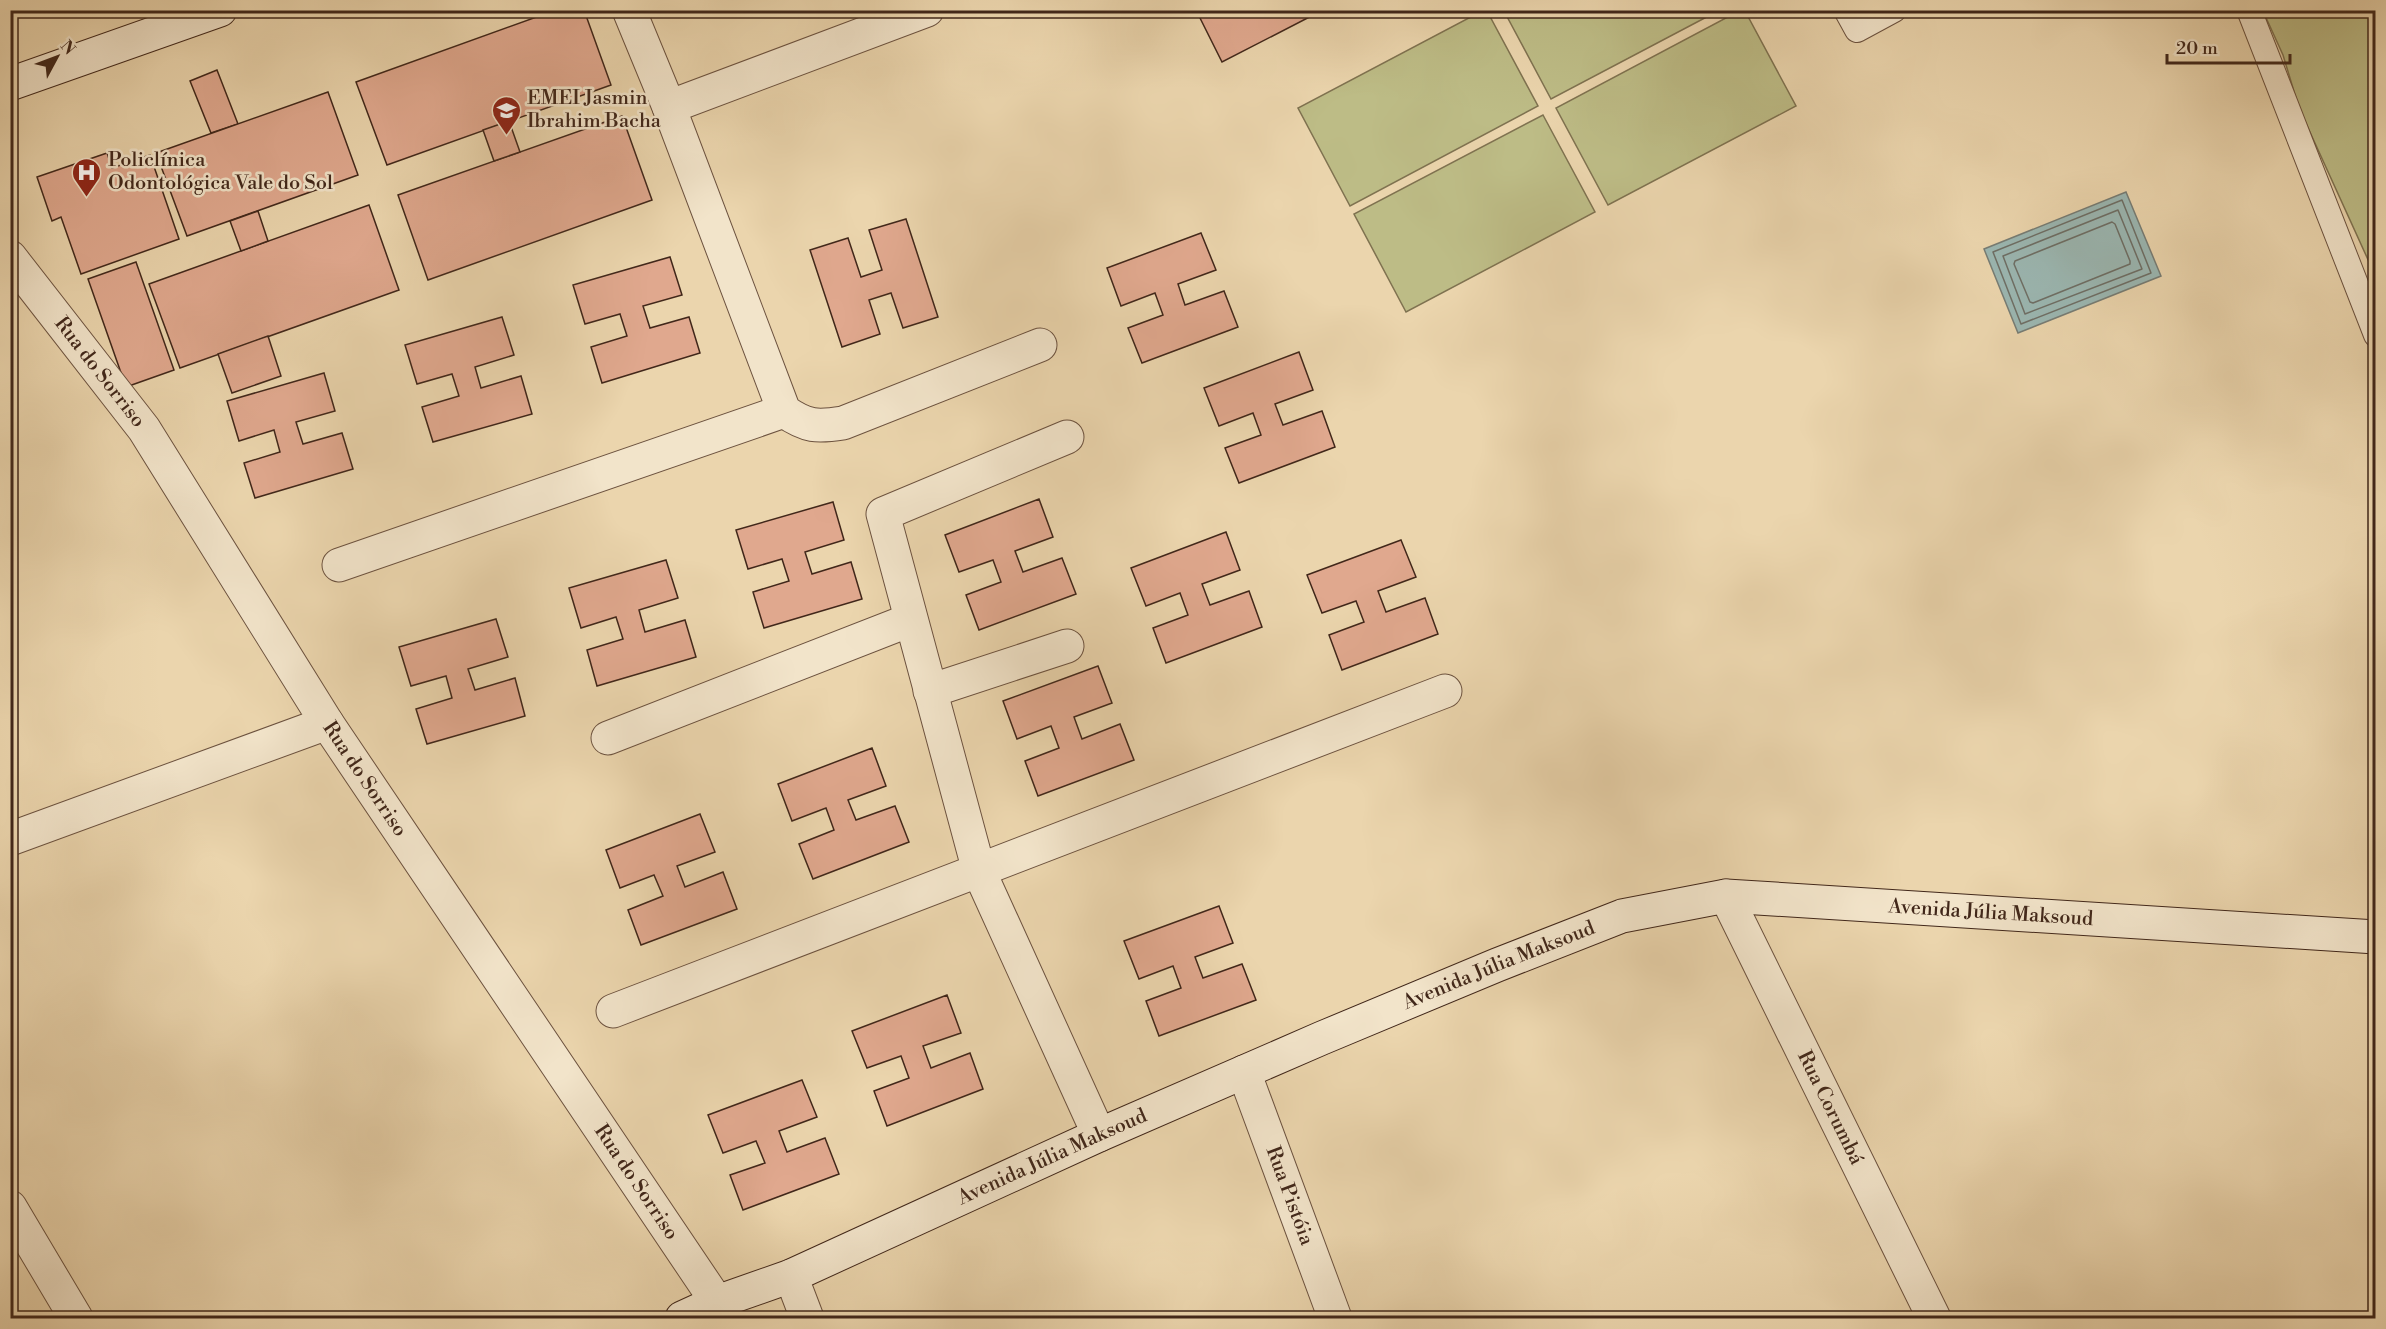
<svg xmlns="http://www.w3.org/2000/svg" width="2386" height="1329" font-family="'Libre Bodoni',serif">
<rect width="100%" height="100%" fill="#ebd5ad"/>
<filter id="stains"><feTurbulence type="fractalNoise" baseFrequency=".00333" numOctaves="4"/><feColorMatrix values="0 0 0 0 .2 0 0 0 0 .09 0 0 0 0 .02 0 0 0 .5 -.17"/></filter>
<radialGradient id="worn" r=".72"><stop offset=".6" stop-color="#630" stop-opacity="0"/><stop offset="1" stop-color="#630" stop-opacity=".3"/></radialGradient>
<!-- green -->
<g fill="#bdbc86" stroke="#7f7250" stroke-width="1.5">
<path d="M 1482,11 L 1487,11 L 1538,106 L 1350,206 L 1298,108 Z"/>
<path d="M 1504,11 L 1718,11 L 1551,99 Z"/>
<path d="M 1739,11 L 1745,11 L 1796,106 L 1608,205 L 1556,108 Z"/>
<path d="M 2263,11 L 2375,11 L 2375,275 L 2299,108 L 2283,55 Z"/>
<path d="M 1543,115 L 1595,212 L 1406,312 L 1354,214 Z"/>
</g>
<!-- water -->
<path fill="#9bb7b2" stroke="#777d75" stroke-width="1.5" d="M 2126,192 L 2161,276 L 2018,333 L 1984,249 Z"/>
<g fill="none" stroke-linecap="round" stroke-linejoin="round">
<!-- shore -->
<g stroke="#6e6f66" stroke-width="1.5">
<path d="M 2122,200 L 2151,273 L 2021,324 L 1993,252 Z"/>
<path d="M 2118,210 L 2142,269 L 2025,314 L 2003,256 Z"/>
<path d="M 2112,222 L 2115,224 L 2130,261 L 2130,264 L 2033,303 L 2030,302 L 2014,264 L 2015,261 Z"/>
</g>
</g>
<!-- building -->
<g fill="#e0a88e" stroke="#41271a" stroke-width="1.5">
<path d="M 556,10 L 584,10 L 611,85 L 387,165 L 356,82 Z"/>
<path d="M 1196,10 L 1323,10 L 1222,62 Z"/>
<path d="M 217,70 L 238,124 L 211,133 L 190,81 Z"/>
<path d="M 328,92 L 358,175 L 187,236 L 156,153 Z"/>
<path d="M 622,116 L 652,200 L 428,280 L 398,195 Z"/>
<path d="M 509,121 L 520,152 L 494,161 L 483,130 Z"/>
<path d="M 107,153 L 112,168 L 150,155 L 179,239 L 81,274 L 61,217 L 52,221 L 37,177 Z"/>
<path d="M 369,205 L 399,290 L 180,368 L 149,284 Z"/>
<path d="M 258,211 L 268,241 L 241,251 L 230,221 Z"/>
<path d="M 906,219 L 938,317 L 903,328 L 891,293 L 869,300 L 880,334 L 842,347 L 810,250 L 848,238 L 861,277 L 882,270 L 869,230 Z"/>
<path d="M 1201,233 L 1216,270 L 1178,284 L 1185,305 L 1224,291 L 1238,327 L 1142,363 L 1128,328 L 1163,315 L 1155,293 L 1121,306 L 1107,268 Z"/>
<path d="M 670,257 L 682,295 L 643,306 L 650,328 L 689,317 L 700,353 L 602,383 L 591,347 L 627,336 L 620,314 L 585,324 L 573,285 Z"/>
<path d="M 136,262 L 174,370 L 126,387 L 88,279 Z"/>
<path d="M 502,317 L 514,355 L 475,367 L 481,388 L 521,376 L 532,414 L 433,442 L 422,407 L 459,396 L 452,374 L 417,384 L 405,345 Z"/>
<path d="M 268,336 L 281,376 L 232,393 L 218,354 Z"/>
<path d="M 1299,352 L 1313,390 L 1275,404 L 1283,425 L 1322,411 L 1335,447 L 1239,483 L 1225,448 L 1261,435 L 1253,413 L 1219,426 L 1204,388 Z"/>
<path d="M 324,373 L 335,411 L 296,422 L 303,444 L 342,433 L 353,469 L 255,498 L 244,463 L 280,452 L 274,430 L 239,441 L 227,401 Z"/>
<path d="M 1039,499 L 1053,537 L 1015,551 L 1023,572 L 1062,558 L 1076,594 L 979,630 L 966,595 L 1001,582 L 993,560 L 959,572 L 945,535 Z"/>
<path d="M 833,502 L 844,540 L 805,552 L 812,574 L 851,562 L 862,599 L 764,628 L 753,592 L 789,581 L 782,559 L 748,569 L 736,530 Z"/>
<path d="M 1226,532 L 1240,570 L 1202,584 L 1210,605 L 1249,591 L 1262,627 L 1166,663 L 1153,628 L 1188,615 L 1180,593 L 1146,606 L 1131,568 Z"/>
<path d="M 1401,540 L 1416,577 L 1378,591 L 1386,612 L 1425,598 L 1438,634 L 1342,670 L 1329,635 L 1364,622 L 1356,601 L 1322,613 L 1307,575 Z"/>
<path d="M 666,560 L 678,598 L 639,610 L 645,632 L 685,620 L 696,657 L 597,686 L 587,650 L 623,639 L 616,617 L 581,628 L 569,588 Z"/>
<path d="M 496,619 L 508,657 L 468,669 L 475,690 L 515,678 L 525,716 L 427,744 L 416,709 L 452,698 L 446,676 L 411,686 L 399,647 Z"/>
<path d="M 1098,666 L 1112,703 L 1074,717 L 1082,739 L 1120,724 L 1134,760 L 1038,796 L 1025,761 L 1059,748 L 1051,726 L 1017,739 L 1003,701 Z"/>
<path d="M 872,748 L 886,786 L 848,800 L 856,820 L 895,806 L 909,842 L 813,879 L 799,844 L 834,830 L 826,808 L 792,821 L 778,784 Z"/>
<path d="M 700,814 L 715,852 L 677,866 L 685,887 L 723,872 L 737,909 L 641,945 L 628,910 L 663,896 L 654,875 L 620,888 L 606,850 Z"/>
<path d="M 1219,906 L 1233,943 L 1195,957 L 1203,978 L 1242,964 L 1256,1000 L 1159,1036 L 1146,1001 L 1181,988 L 1173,966 L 1139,979 L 1124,941 Z"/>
<path d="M 947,995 L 961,1033 L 923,1046 L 931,1068 L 970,1053 L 983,1089 L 887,1126 L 874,1091 L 909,1078 L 901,1056 L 867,1068 L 852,1031 Z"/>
<path d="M 802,1080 L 817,1117 L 779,1131 L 787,1152 L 825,1138 L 839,1174 L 743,1210 L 730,1175 L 765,1163 L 756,1141 L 723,1153 L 708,1115 Z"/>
</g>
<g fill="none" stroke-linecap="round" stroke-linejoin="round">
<defs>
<g id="lane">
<path d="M 1846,10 L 1857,30 L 1894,10"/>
<path d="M 2249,10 L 2376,335"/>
</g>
<g id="street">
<path d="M 629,10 L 669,107 L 784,411 C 807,427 817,427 843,423 L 1040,345"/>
<path d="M 669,107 L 927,10"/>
<path id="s1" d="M 10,257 L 144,429 L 327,723 L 717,1302"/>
<path d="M 1067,437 L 883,514 L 979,871 L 1099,1135"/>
<path d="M 339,565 L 784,411"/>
<path d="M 930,691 L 1067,646"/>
<path d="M 608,738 L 910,620"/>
<path d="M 10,839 L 327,723"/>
<path id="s2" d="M 1726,896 L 1934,1318"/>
<path d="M 613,1011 L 1445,691"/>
<path id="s3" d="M 1244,1072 L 1335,1318"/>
<path d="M 10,1207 L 76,1318"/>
<path d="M 791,1276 L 807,1318"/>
</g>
<g id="secondary">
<path d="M 10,84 L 220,10"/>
<path id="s4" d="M 682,1318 L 717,1302 L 791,1276 L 1099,1135 L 1322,1038 L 1497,965 L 1622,916 L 1726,896 L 2376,937"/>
</g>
</defs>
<!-- lane casing -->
<use href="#lane" stroke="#6c523f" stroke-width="26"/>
<!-- street casing -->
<use href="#street" stroke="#6c523f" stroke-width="35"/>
<!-- secondary casing -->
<use href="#secondary" stroke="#41271a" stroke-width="35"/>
<!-- lane -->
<use href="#lane" stroke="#f2e4ca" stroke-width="24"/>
<!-- street -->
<use href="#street" stroke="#f2e4ca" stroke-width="33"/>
<!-- secondary -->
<use href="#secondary" stroke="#f2e4ca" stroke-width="33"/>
</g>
<!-- icons -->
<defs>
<symbol id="school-pin" viewBox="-11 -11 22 30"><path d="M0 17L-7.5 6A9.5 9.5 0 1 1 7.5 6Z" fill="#8f2418" stroke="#f2e4ca"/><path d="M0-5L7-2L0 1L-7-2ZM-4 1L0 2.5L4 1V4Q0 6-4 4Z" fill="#fff"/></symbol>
<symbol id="hospital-pin" viewBox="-11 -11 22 30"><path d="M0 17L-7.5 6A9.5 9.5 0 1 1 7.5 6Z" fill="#8f2418" stroke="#f2e4ca"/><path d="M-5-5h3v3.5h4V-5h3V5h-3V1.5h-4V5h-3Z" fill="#fff"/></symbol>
</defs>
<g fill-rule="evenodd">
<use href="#school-pin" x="490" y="94" width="33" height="45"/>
<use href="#hospital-pin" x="70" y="156" width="33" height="45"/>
</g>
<g text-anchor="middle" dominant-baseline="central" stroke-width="5" stroke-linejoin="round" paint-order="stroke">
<!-- poi labels -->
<g font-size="20" fill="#41271a" stroke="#f2e4ca" text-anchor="start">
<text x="527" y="98">EMEI Jasmin<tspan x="527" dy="23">Ibrahim Bacha</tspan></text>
<text x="108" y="160">Policlínica<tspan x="108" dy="23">Odontológica Vale do Sol</tspan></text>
</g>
<!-- street labels -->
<g font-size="20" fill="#41271a" stroke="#f2e4ca">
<text stroke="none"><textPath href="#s1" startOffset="146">Rua do Sorriso</textPath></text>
<text stroke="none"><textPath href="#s1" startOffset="632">Rua do Sorriso</textPath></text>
<text stroke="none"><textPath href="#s4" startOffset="1394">Avenida Júlia Maksoud</textPath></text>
<text stroke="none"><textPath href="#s4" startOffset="890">Avenida Júlia Maksoud</textPath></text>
<text stroke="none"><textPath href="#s2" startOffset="236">Rua Corumbá</textPath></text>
<text stroke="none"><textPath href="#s4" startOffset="404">Avenida Júlia Maksoud</textPath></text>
<text stroke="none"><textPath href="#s1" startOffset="1118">Rua do Sorriso</textPath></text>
<text stroke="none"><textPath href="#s3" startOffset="132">Rua Pistóia</textPath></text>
</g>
</g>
<!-- margin -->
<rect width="2386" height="1329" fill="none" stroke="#ebd5ad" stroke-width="36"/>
<rect x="12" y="12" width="2362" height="1305" fill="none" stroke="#41271a" stroke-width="3"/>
<rect x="18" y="18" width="2350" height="1293" fill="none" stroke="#41271a" stroke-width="1.5"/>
<!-- north arrow -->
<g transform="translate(57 57) rotate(49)" stroke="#f2e4ca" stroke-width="4.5" paint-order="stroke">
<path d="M0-4.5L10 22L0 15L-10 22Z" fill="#41271a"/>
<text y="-9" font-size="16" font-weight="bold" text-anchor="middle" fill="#41271a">N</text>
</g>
<!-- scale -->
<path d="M2167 54v9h123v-9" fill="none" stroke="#41271a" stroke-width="3"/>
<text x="2176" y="54" font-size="18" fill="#41271a" stroke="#f2e4ca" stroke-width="4.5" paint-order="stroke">20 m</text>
<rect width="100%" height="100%" filter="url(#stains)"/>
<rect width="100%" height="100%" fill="url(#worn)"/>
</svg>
